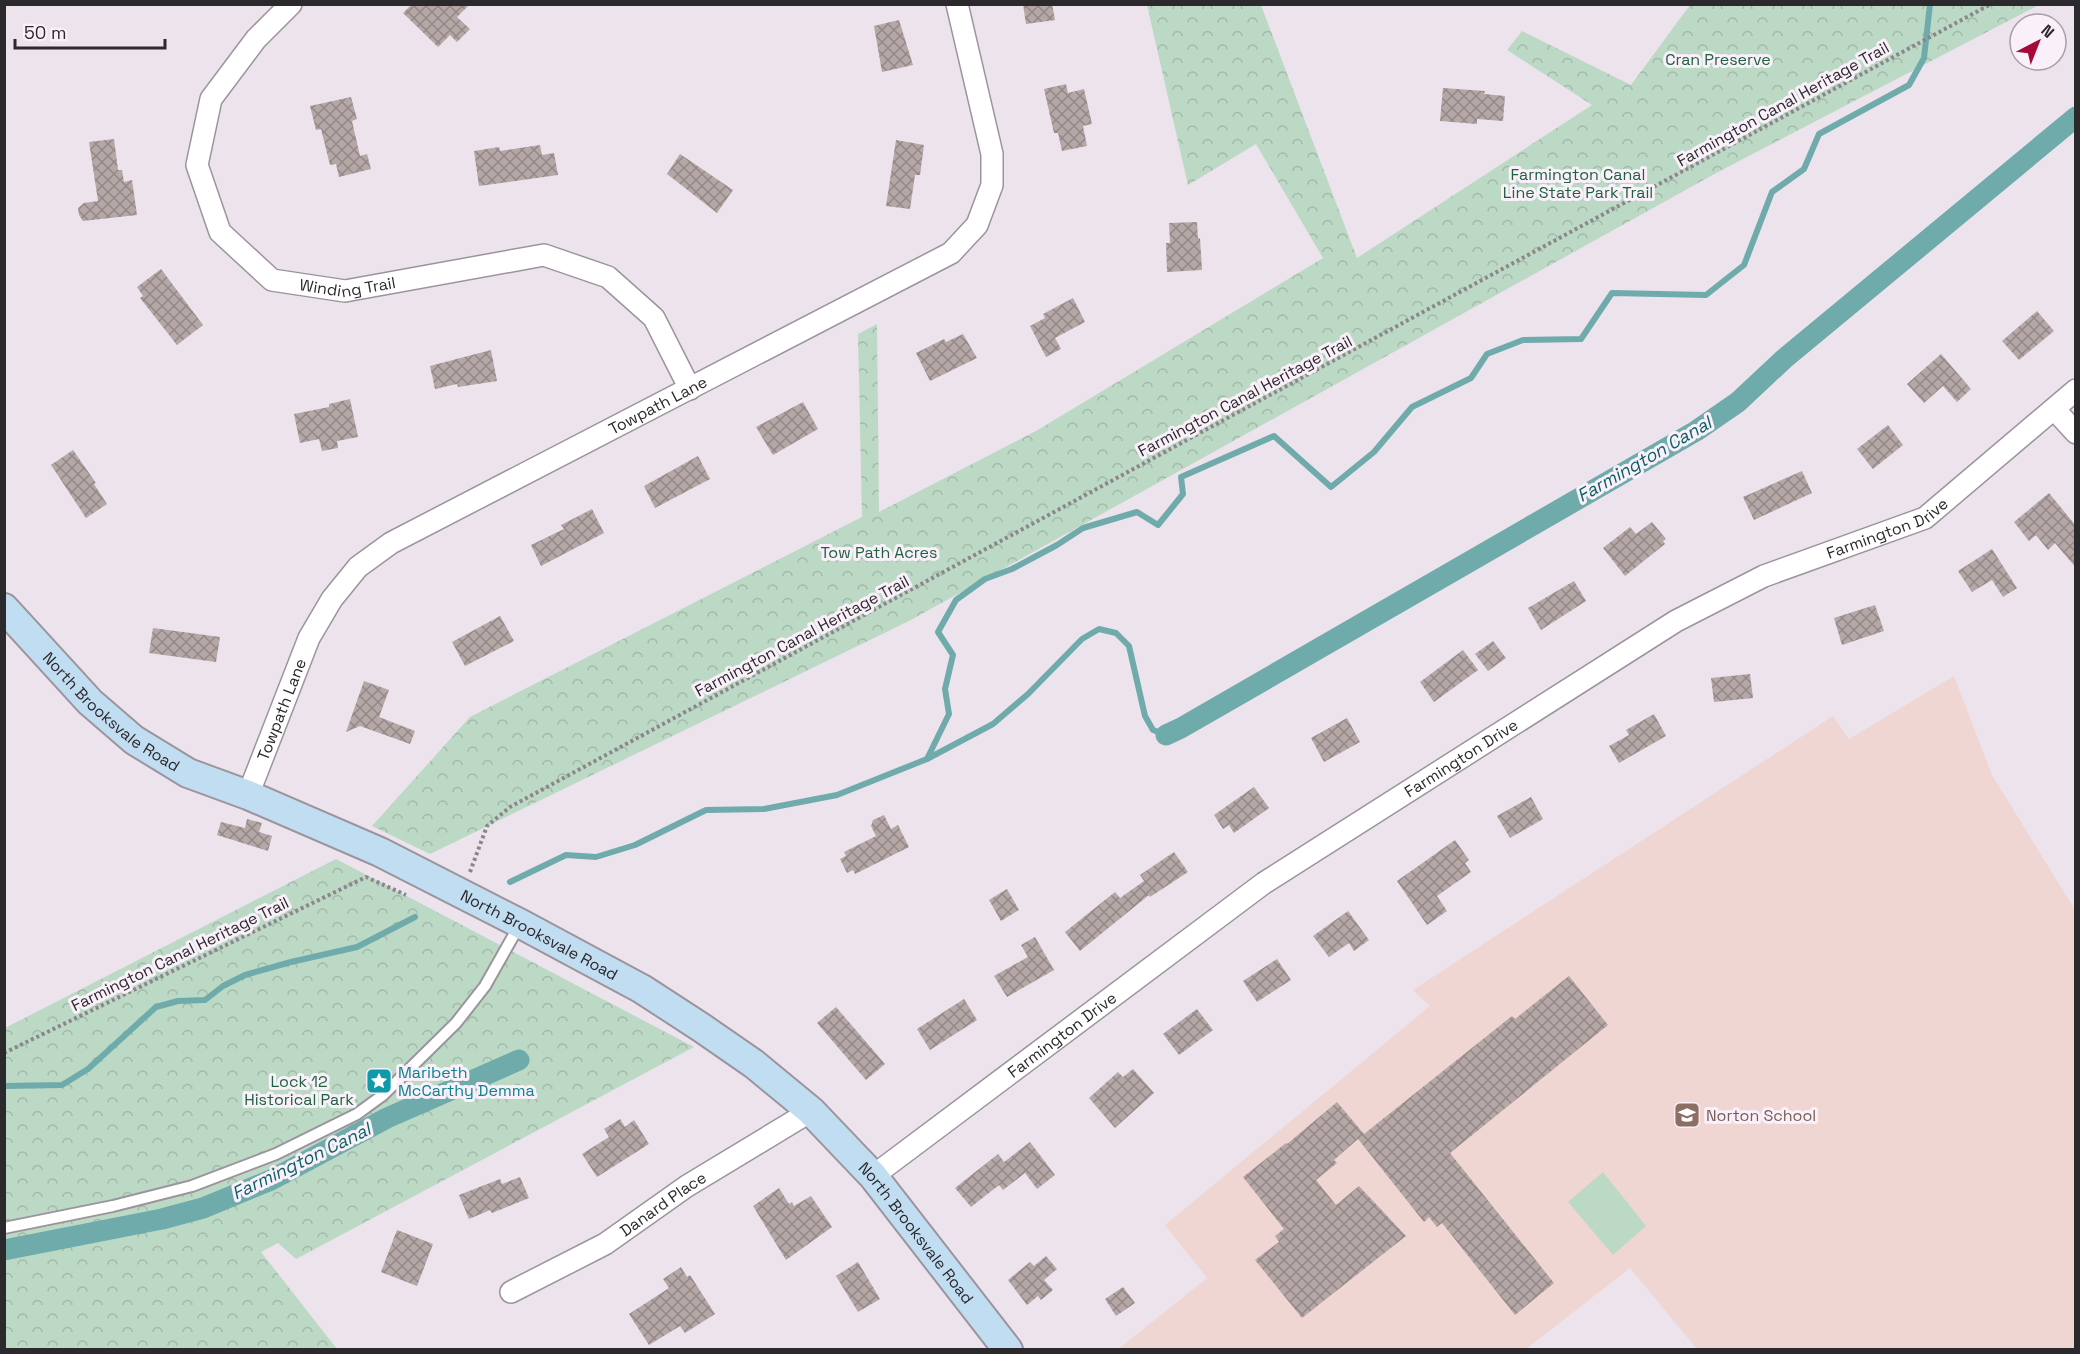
<svg xmlns="http://www.w3.org/2000/svg" width="2080" height="1354" font-family="'Space Grotesk',sans-serif">
<defs>
<pattern id="park-crowns" width="20" height="18" patternUnits="userSpaceOnUse" patternTransform="scale(1.5)"><rect width="20" height="18" fill="#bcd9c5"/><path d="M2 6a3 3 0 1 1 6 0M12 15a3 3 0 1 1 6 0" fill="none" stroke="#a2baa9"/></pattern>
<pattern id="building-cross-hatch" width="8" height="8" patternUnits="userSpaceOnUse" patternTransform="scale(1.5)"><rect width="8" height="8" fill="#b5a7a6"/><path d="M0 0l8 8M0 8l8-8" fill="none" stroke="#938887"/></pattern>
</defs>
<rect width="100%" height="100%" fill="#ece3ed"/>
<!-- education -->
<path fill="#f0d6d2" d="M 1954,676 L 1992,775 L 2075,910 L 2075,1349 L 1697,1349 L 1630,1268 L 1526,1349 L 1117,1350 L 1207,1278 L 1165,1225 L 1430,1006 L 1413,990 L 1833,716 L 1849,739 Z"/>
<!-- grass -->
<path fill="#bcd9c5" d="M 1603,1172 L 1646,1226 L 1613,1255 L 1568,1202 Z"/>
<!-- park -->
<g fill="url(#park-crowns)">
<path d="M 1147,5 L 1261,5 L 1357,258 L 1592,105 L 1507,50 L 1522,31 L 1631,85 L 1690,5 L 2039,5 L 1718,172 L 909,621 L 430,854 L 372,826 L 470,717 L 862,517 L 858,334 L 877,324 L 879,512 L 1036,431 L 1323,258 L 1256,144 L 1188,185 Z"/>
<path d="M 336,859 L 694,1047 L 296,1259 L 278,1243 L 261,1252 L 337,1349 L 5,1350 L 5,1028 Z"/>
</g>
<g fill="none" stroke-linecap="round" stroke-linejoin="round">
<!-- stream -->
<g stroke="#70abac" stroke-width="6">
<path d="M 927,759 L 949,714 L 945,689 L 953,655 L 938,632 L 956,600 L 985,579 L 1012,569 L 1057,545 L 1083,528 L 1137,512 L 1158,525 L 1183,494 L 1181,477 L 1274,436 L 1331,487 L 1374,452 L 1412,407 L 1471,378 L 1487,354 L 1523,340 L 1581,339 L 1612,293 L 1706,295 L 1744,265 L 1772,192 L 1804,169 L 1819,134 L 1909,85 L 1924,58 L 1930,4"/>
<path d="M 510,882 L 566,855 L 596,857 L 635,845 L 706,810 L 764,809 L 837,795 L 927,759 L 993,724 L 1028,694 L 1082,639 L 1099,629 L 1116,633 L 1129,646 L 1145,716 L 1153,730 L 1166,735"/>
<path d="M 4,1086 L 62,1085 L 88,1069 L 156,1007 L 178,1001 L 205,1000 L 223,986 L 245,975 L 291,962 L 357,947 L 415,917"/>
</g>
<!-- canal -->
<g stroke="#70abac" stroke-width="21">
<path d="M 1166,735 L 1181,728 L 1696,431 L 1738,402 L 1784,359 L 2076,117"/>
<path d="M 4,1250 L 162,1219 L 203,1208 L 271,1180 L 387,1118 L 519,1060"/>
</g>
</g>
<!-- building -->
<g fill="url(#building-cross-hatch)">
<path d="M 412,4 L 470,4 L 457,17 L 470,29 L 457,42 L 450,35 L 438,47 L 403,13 Z"/>
<path d="M 1023,4 L 1052,4 L 1055,20 L 1026,24 Z"/>
<path d="M 899,20 L 913,65 L 882,72 L 874,26 Z"/>
<path d="M 1066,84 L 1068,93 L 1084,89 L 1092,124 L 1083,126 L 1087,146 L 1062,151 L 1058,133 L 1054,133 L 1044,89 Z"/>
<path d="M 1443,88 L 1485,91 L 1484,94 L 1505,96 L 1503,121 L 1477,119 L 1477,124 L 1440,121 Z"/>
<path d="M 351,97 L 357,119 L 352,121 L 360,156 L 367,154 L 371,169 L 339,177 L 336,164 L 330,165 L 321,129 L 316,130 L 310,106 Z"/>
<path d="M 114,139 L 118,170 L 122,170 L 124,182 L 132,180 L 137,215 L 83,221 L 79,215 L 78,208 L 84,203 L 98,201 L 89,142 Z"/>
<path d="M 896,140 L 924,145 L 920,175 L 915,175 L 910,209 L 886,206 Z"/>
<path d="M 540,145 L 542,155 L 554,153 L 558,175 L 479,186 L 474,151 L 499,147 L 500,151 Z"/>
<path d="M 680,154 L 733,190 L 717,213 L 667,174 Z"/>
<path d="M 1197,222 L 1198,239 L 1200,238 L 1202,270 L 1167,272 L 1166,243 L 1170,243 L 1169,223 Z"/>
<path d="M 161,269 L 203,325 L 177,345 L 140,298 L 143,296 L 137,287 Z"/>
<path d="M 1073,298 L 1085,322 L 1055,338 L 1061,349 L 1046,357 L 1030,326 L 1045,318 L 1043,314 Z"/>
<path d="M 2037,311 L 2054,331 L 2019,360 L 2002,341 Z"/>
<path d="M 963,334 L 977,358 L 930,381 L 916,353 L 944,339 L 946,342 Z"/>
<path d="M 491,350 L 497,381 L 458,387 L 457,384 L 435,389 L 430,366 Z"/>
<path d="M 1941,354 L 1971,389 L 1957,402 L 1943,386 L 1924,403 L 1907,384 Z"/>
<path d="M 350,399 L 358,437 L 337,441 L 338,448 L 322,451 L 319,439 L 300,443 L 294,414 L 329,407 L 329,404 Z"/>
<path d="M 803,402 L 818,429 L 773,455 L 756,427 Z"/>
<path d="M 1888,425 L 1903,445 L 1873,469 L 1857,449 Z"/>
<path d="M 73,450 L 96,483 L 94,484 L 107,504 L 86,518 L 51,465 Z"/>
<path d="M 698,456 L 710,479 L 655,508 L 644,486 Z"/>
<path d="M 1802,471 L 1812,493 L 1754,520 L 1743,497 Z"/>
<path d="M 2049,493 L 2076,526 L 2076,568 L 2055,543 L 2048,550 L 2036,535 L 2029,541 L 2014,522 Z"/>
<path d="M 592,509 L 604,533 L 541,566 L 531,545 L 564,529 L 561,525 Z"/>
<path d="M 1652,522 L 1666,539 L 1663,541 L 1665,544 L 1625,576 L 1603,548 L 1630,527 L 1636,534 Z"/>
<path d="M 1992,549 L 2017,588 L 2003,597 L 1992,580 L 1972,592 L 1958,571 Z"/>
<path d="M 1574,581 L 1586,601 L 1541,630 L 1528,608 Z"/>
<path d="M 1875,605 L 1884,631 L 1842,645 L 1834,618 Z"/>
<path d="M 500,616 L 514,641 L 465,666 L 452,642 Z"/>
<path d="M 153,628 L 220,637 L 216,662 L 149,653 Z"/>
<path d="M 1493,641 L 1506,658 L 1488,671 L 1475,654 Z"/>
<path d="M 1463,650 L 1478,670 L 1434,702 L 1420,682 Z"/>
<path d="M 1750,674 L 1753,698 L 1714,702 L 1711,678 Z"/>
<path d="M 364,681 L 389,690 L 379,717 L 415,731 L 410,744 L 360,726 L 346,732 Z"/>
<path d="M 1654,714 L 1666,736 L 1619,763 L 1609,746 L 1629,735 L 1626,730 Z"/>
<path d="M 1347,718 L 1360,742 L 1324,762 L 1311,738 Z"/>
<path d="M 1254,787 L 1269,808 L 1234,833 L 1229,825 L 1223,829 L 1214,815 Z"/>
<path d="M 1531,797 L 1543,819 L 1510,838 L 1497,816 Z"/>
<path d="M 884,815 L 891,829 L 898,825 L 909,847 L 855,874 L 853,870 L 847,873 L 840,859 L 846,856 L 844,852 L 876,836 L 871,826 L 873,820 Z"/>
<path d="M 247,819 L 262,823 L 259,832 L 272,836 L 268,851 L 217,835 L 221,822 L 245,828 Z"/>
<path d="M 1455,840 L 1469,860 L 1465,863 L 1471,872 L 1437,896 L 1447,911 L 1427,925 L 1397,881 Z"/>
<path d="M 1174,852 L 1188,872 L 1150,897 L 1149,895 L 1080,951 L 1065,932 L 1115,892 L 1120,898 L 1144,881 L 1140,875 Z"/>
<path d="M 1007,889 L 1019,910 L 1001,921 L 989,900 Z"/>
<path d="M 1348,911 L 1369,940 L 1354,951 L 1349,943 L 1329,957 L 1313,936 Z"/>
<path d="M 1035,937 L 1054,970 L 1007,997 L 994,976 L 1028,957 L 1021,945 Z"/>
<path d="M 1277,959 L 1291,980 L 1257,1002 L 1243,981 Z"/>
<path d="M 1569,976 L 1608,1025 L 1450,1153 L 1554,1283 L 1515,1315 L 1442,1223 L 1437,1227 L 1429,1217 L 1424,1222 L 1358,1139 L 1334,1160 L 1337,1163 L 1316,1180 L 1336,1205 L 1359,1186 L 1406,1236 L 1302,1318 L 1255,1260 L 1279,1242 L 1275,1236 L 1284,1229 L 1243,1177 L 1286,1143 L 1287,1144 L 1337,1102 L 1364,1134 L 1512,1016 L 1515,1019 Z"/>
<path d="M 964,999 L 977,1020 L 930,1050 L 917,1029 Z"/>
<path d="M 836,1007 L 885,1064 L 866,1080 L 817,1023 Z"/>
<path d="M 1197,1009 L 1213,1030 L 1179,1055 L 1163,1034 Z"/>
<path d="M 1133,1069 L 1154,1093 L 1115,1128 L 1089,1098 L 1118,1072 L 1123,1077 Z"/>
<path d="M 620,1119 L 625,1127 L 634,1120 L 649,1144 L 597,1177 L 582,1154 L 609,1137 L 604,1129 Z"/>
<path d="M 1030,1142 L 1055,1175 L 1037,1189 L 1025,1173 L 1003,1190 L 999,1185 L 971,1207 L 955,1188 L 998,1154 L 1004,1162 Z"/>
<path d="M 520,1177 L 529,1198 L 492,1213 L 490,1210 L 469,1219 L 459,1195 L 500,1179 L 502,1184 Z"/>
<path d="M 779,1188 L 789,1204 L 792,1202 L 794,1206 L 811,1196 L 832,1227 L 786,1260 L 753,1206 Z"/>
<path d="M 397,1230 L 433,1244 L 417,1286 L 381,1272 Z"/>
<path d="M 1046,1256 L 1057,1269 L 1044,1280 L 1053,1290 L 1041,1300 L 1038,1296 L 1027,1305 L 1008,1280 L 1030,1262 L 1034,1266 Z"/>
<path d="M 858,1262 L 880,1299 L 858,1312 L 836,1276 Z"/>
<path d="M 681,1267 L 687,1277 L 690,1275 L 715,1314 L 685,1333 L 680,1326 L 649,1345 L 629,1314 L 669,1288 L 663,1279 Z"/>
<path d="M 1123,1287 L 1135,1303 L 1116,1316 L 1105,1299 Z"/>
</g>
<g fill="none" stroke-linecap="round" stroke-linejoin="round">
<defs>
<path id="lane" d="M 4,1228 L 113,1206 L 192,1186 L 276,1154 L 357,1114 L 383,1095 L 456,1023 L 485,986 L 520,924"/>
<g id="street">
<path id="s1" d="M 291,4 L 256,39 L 211,99 L 197,165 L 220,232 L 272,280 L 345,291 L 544,255 L 608,277 L 654,318 L 690,389"/>
<path d="M 2055,410 L 2076,433"/>
<path id="s2" d="M 248,795 L 309,638 L 332,599 L 358,567 L 391,543 L 951,253 L 977,225 L 992,185 L 992,154 L 957,4"/>
<path id="s3" d="M 873,1176 L 1264,883 L 1676,621 L 1764,576 L 1925,518 L 2076,390"/>
<path id="s4" d="M 511,1292 L 605,1244 L 687,1186 L 811,1111"/>
</g>
<g id="secondary">
<path id="s5" d="M 4,608 L 90,702 L 134,740 L 188,773 L 248,795 L 380,852 L 521,924 L 642,989 L 702,1028 L 754,1064 L 811,1111 L 873,1176 L 1008,1350"/>
</g>
</defs>
<!-- lane casing -->
<use href="#lane" stroke="#9c949d" stroke-width="14"/>
<!-- street casing -->
<use href="#street" stroke="#9c949d" stroke-width="24"/>
<!-- secondary casing -->
<use href="#secondary" stroke="#9c949d" stroke-width="32"/>
<!-- path -->
<g stroke="#8c868c" stroke-width="4" stroke-dasharray="3 3" stroke-linecap="butt">
<path d="M 470,872 L 487,826 L 510,807 L 1991,4"/>
<path d="M 4,1053 L 366,877 L 406,895"/>
</g>
<!-- lane -->
<use href="#lane" stroke="#fff" stroke-width="10"/>
<!-- street -->
<use href="#street" stroke="#fff" stroke-width="21"/>
<!-- secondary -->
<use href="#secondary" stroke="#c1ddf2" stroke-width="28"/>
</g>
<!-- icons -->
<defs>
<symbol id="sight-square" viewBox="-11 -11 22 22"><rect x="-9" y="-9" width="18" height="18" rx="4" fill="#0f9aa8" stroke="#f9f0fa"/><path d="M0-6L1.8-2.2L6-1.7L2.9 1.2L3.7 5.4L0 3.3L-3.7 5.4L-2.9 1.2L-6-1.7L-1.8-2.2Z" fill="#fff"/></symbol>
<symbol id="school-square" viewBox="-11 -11 22 22"><rect x="-9" y="-9" width="18" height="18" rx="4" fill="#8d6e63" stroke="#f9f0fa"/><path d="M0-5L7-2L0 1L-7-2ZM-4 1L0 2.5L4 1V4Q0 6-4 4Z" fill="#fff"/></symbol>
</defs>
<g fill-rule="evenodd">
<use href="#sight-square" x="364" y="1066" width="30" height="30"/>
<use href="#school-square" x="1672" y="1100" width="30" height="30"/>
</g>
<g text-anchor="middle" dominant-baseline="central" stroke-width="6" stroke-linejoin="round" paint-order="stroke">
<!-- park labels -->
<g font-size="16" fill="#1e623e" stroke="#f9f0fa">
<text x="1718" y="59">Cran Preserve</text>
<text x="1578" y="174">Farmington Canal<tspan x="1578" dy="18">Line State Park Trail</tspan></text>
<text x="879" y="552">Tow Path Acres</text>
<text x="299" y="1081">Lock 12<tspan x="299" dy="18">Historical Park</tspan></text>
</g>
<!-- street labels -->
<g font-size="16" fill="#2c292c" stroke="#f9f0fa">
<text transform="translate(1783 104) rotate(-29)">Farmington Canal Heritage Trail</text>
<text stroke="none"><textPath href="#s1" startOffset="410">Winding Trail</textPath></text>
<text transform="translate(1245 396) rotate(-28)">Farmington Canal Heritage Trail</text>
<text stroke="none"><textPath href="#s2" startOffset="596">Towpath Lane</textPath></text>
<text stroke="none"><textPath href="#s3" startOffset="1208">Farmington Drive</textPath></text>
<text transform="translate(802 636) rotate(-28)">Farmington Canal Heritage Trail</text>
<text stroke="none"><textPath href="#s5" startOffset="150">North Brooksvale Road</textPath></text>
<text stroke="none"><textPath href="#s2" startOffset="92">Towpath Lane</textPath></text>
<text stroke="none"><textPath href="#s3" startOffset="722">Farmington Drive</textPath></text>
<text stroke="none"><textPath href="#s5" startOffset="636">North Brooksvale Road</textPath></text>
<text transform="translate(180 954) rotate(-26)">Farmington Canal Heritage Trail</text>
<text stroke="none"><textPath href="#s3" startOffset="236">Farmington Drive</textPath></text>
<text stroke="none"><textPath href="#s4" startOffset="176">Danard Place</textPath></text>
<text stroke="none"><textPath href="#s5" startOffset="1122">North Brooksvale Road</textPath></text>
</g>
<!-- culture labels -->
<g font-size="16" fill="#0d838f" stroke="#f9f0fa" text-anchor="start">
<text x="398" y="1072">Maribeth<tspan x="398" dy="18">McCarthy Demma</tspan></text>
</g>
<!-- education labels -->
<g font-size="16" fill="#785e54" stroke="#f9f0fa" text-anchor="start">
<text x="1706" y="1115">Norton School</text>
</g>
<!-- water labels -->
<g font-size="18" font-style="italic" fill="#095f61" stroke="#f9f0fa">
<text transform="translate(1644 459) rotate(-30)">Farmington Canal</text>
<text transform="translate(301 1161) rotate(-26)">Farmington Canal</text>
</g>
</g>
<!-- border -->
<rect width="2080" height="1354" fill="none" stroke="#2c292c" stroke-width="12"/>
<!-- north arrow -->
<g transform="translate(2038 42) rotate(42)"><circle r="28" fill="#f9f0fa" stroke="#a7a0a8" stroke-width="1.5"/>
<path d="M0-4.5L10 22L0 15L-10 22Z" fill="#a50a38"/>
<text y="-9" font-size="16" font-weight="bold" text-anchor="middle" fill="#2c292c">N</text>
</g>
<!-- scale -->
<path d="M15 39v9h150v-9" fill="none" stroke="#2c292c" stroke-width="3"/>
<text x="24" y="39" font-size="18" fill="#2c292c" stroke="#f9f0fa" stroke-width="4.5" paint-order="stroke">50 m</text>
</svg>
